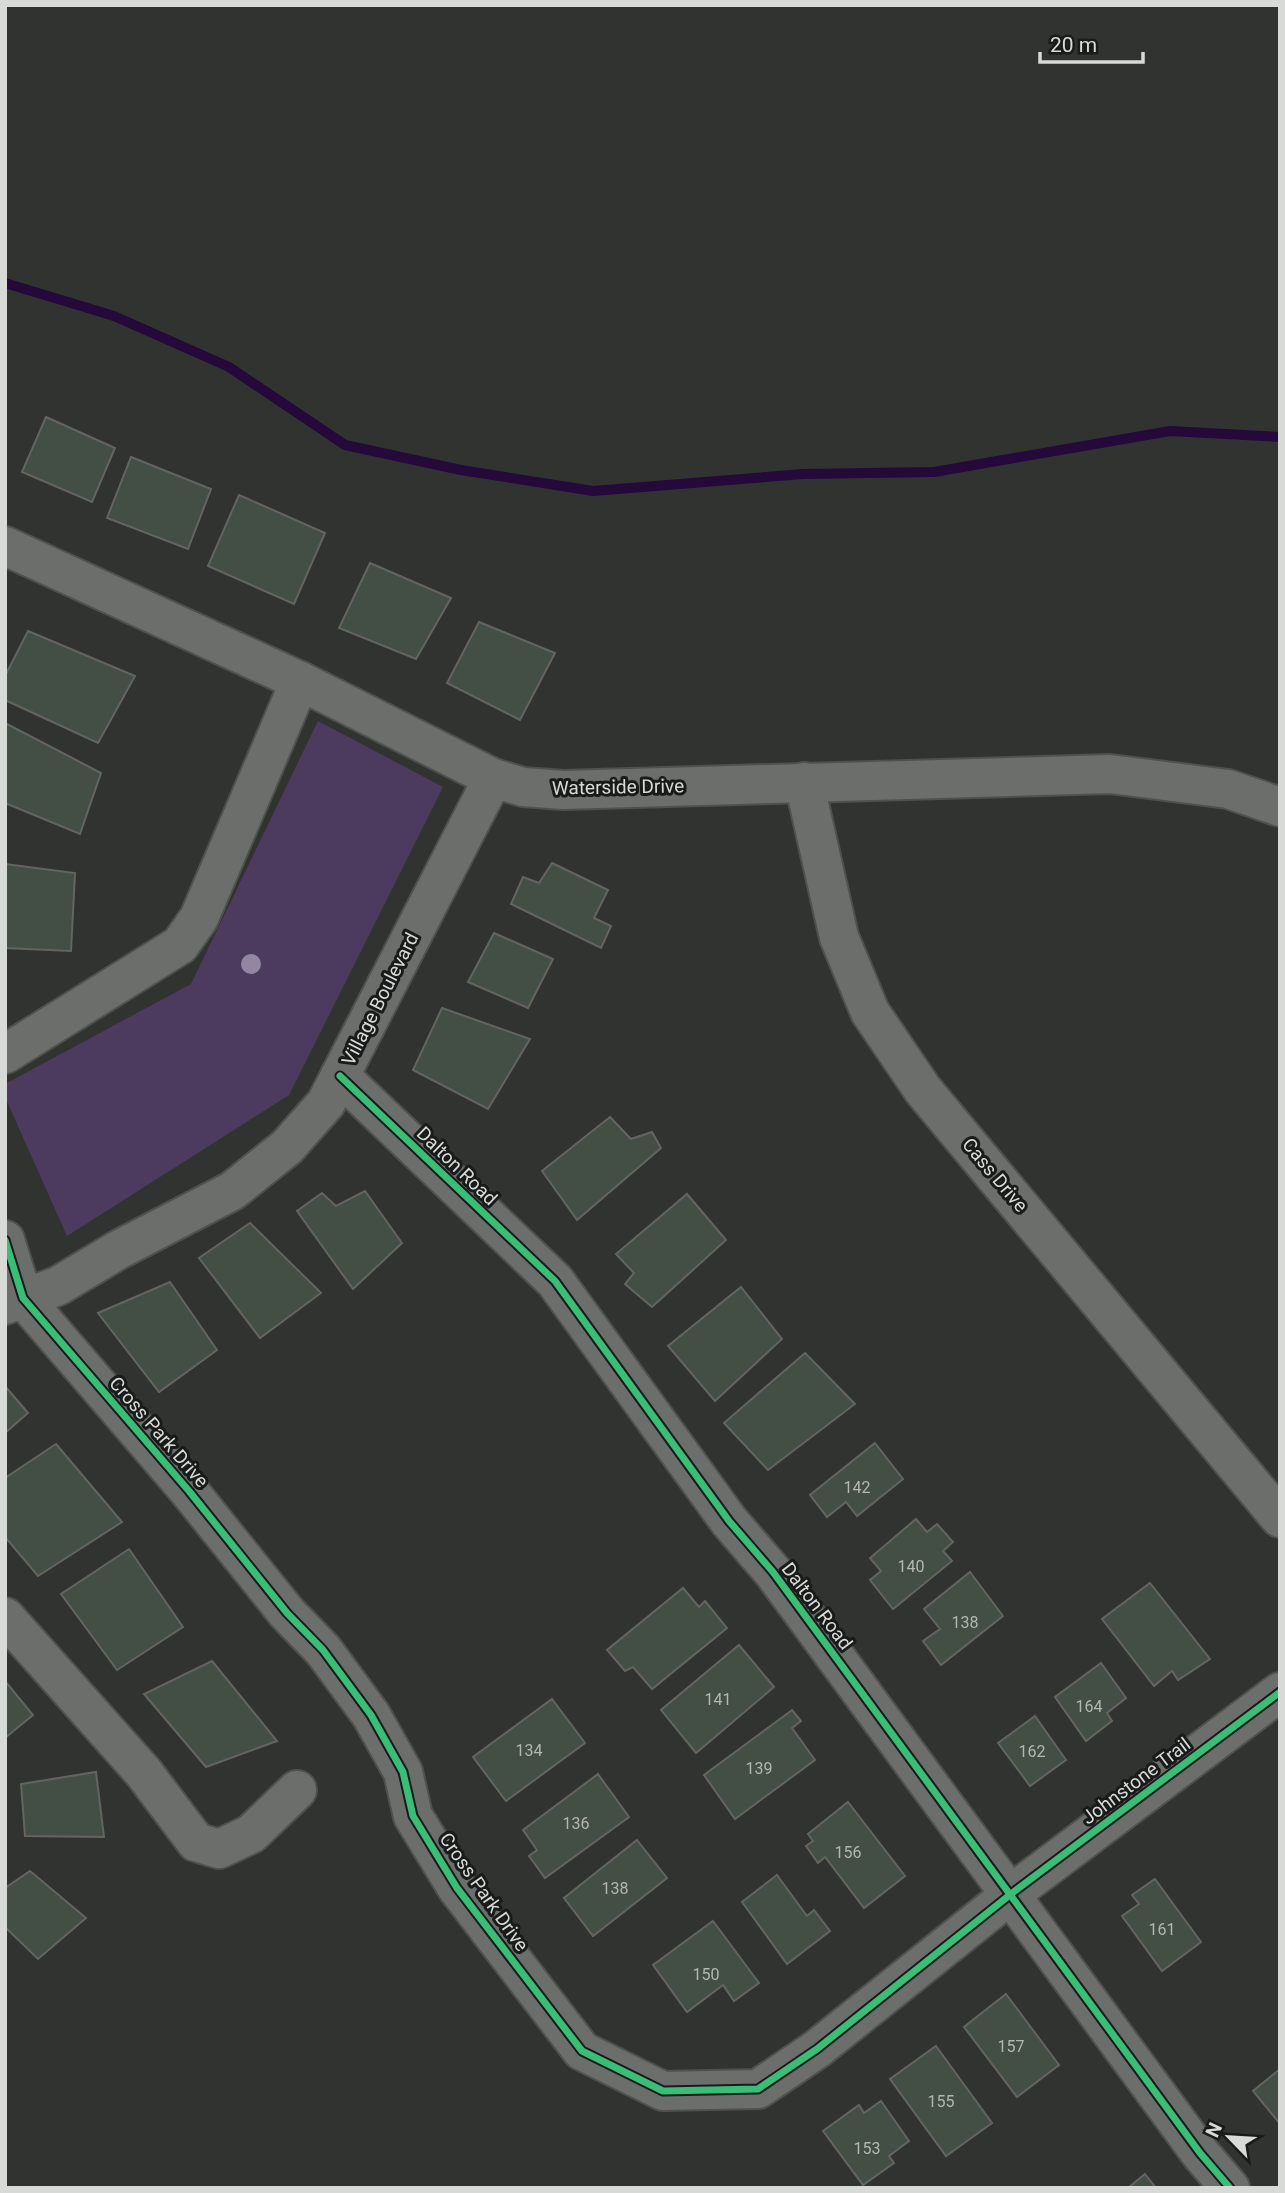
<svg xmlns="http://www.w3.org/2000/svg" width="1285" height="2193" font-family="Roboto,sans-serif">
<rect width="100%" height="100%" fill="#313331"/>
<!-- green -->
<path fill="#4c3b5f" d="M 318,721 L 443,787 L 289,1095 L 67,1236 L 5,1097 L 5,1084 L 191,984 Z"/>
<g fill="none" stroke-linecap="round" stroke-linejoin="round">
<!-- stream -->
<path stroke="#24093a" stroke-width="10" d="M 5,283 L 114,316 L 229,367 L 345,445 L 461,470 L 593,491 L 803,474 L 934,472 L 1170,431 L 1280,437"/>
</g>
<!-- building -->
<g fill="#434e44" stroke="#636463" stroke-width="2">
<path d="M 46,417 L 115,448 L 92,502 L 22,472 Z"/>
<path d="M 131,457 L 211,489 L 188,549 L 107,518 Z"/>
<path d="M 239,495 L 325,533 L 294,604 L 208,566 Z"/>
<path d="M 370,563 L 451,598 L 416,659 L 339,628 Z"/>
<path d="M 479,622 L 555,653 L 520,720 L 447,683 Z"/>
<path d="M 28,631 L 135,676 L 98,743 L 5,700 L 5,676 Z"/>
<path d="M 5,723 L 101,773 L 80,834 L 5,803 Z"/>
<path d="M 552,863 L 608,890 L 594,918 L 611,926 L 601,948 L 511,904 L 523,877 L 539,883 Z"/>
<path d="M 5,864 L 75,873 L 71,951 L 5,948 Z"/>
<path d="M 494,933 L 553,959 L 528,1008 L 468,982 Z"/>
<path d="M 442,1008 L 530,1039 L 488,1109 L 413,1070 Z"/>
<path d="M 610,1117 L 631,1139 L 652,1132 L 661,1148 L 577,1220 L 542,1171 Z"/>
<path d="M 365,1191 L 402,1243 L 353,1289 L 297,1211 L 322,1193 L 336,1206 Z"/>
<path d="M 687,1194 L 726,1240 L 652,1307 L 625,1284 L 634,1273 L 616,1254 Z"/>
<path d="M 250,1223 L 321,1293 L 260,1338 L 199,1258 Z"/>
<path d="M 170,1282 L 217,1350 L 159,1392 L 98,1313 Z"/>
<path d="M 741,1287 L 782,1339 L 715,1401 L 668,1346 Z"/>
<path d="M 805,1353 L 855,1404 L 768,1470 L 724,1423 Z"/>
<path d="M 5,1386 L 28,1413 L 5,1433 Z"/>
<path d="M 875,1443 L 903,1479 L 857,1516 L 846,1502 L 827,1517 L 810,1495 Z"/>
<path d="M 56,1444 L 122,1522 L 38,1576 L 5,1537 L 5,1478 Z"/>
<path d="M 916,1519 L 927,1532 L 937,1524 L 953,1542 L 943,1551 L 952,1561 L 893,1609 L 870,1580 L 881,1571 L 870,1558 Z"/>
<path d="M 129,1549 L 183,1627 L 117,1670 L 61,1594 Z"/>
<path d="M 970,1572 L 1003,1616 L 941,1665 L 923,1641 L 940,1629 L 924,1609 Z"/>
<path d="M 1150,1583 L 1210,1659 L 1178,1680 L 1172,1671 L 1154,1686 L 1102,1619 Z"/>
<path d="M 683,1588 L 699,1607 L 705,1601 L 727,1628 L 652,1689 L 633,1667 L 625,1671 L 607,1650 Z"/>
<path d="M 739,1645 L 774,1687 L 696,1753 L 661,1710 Z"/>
<path d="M 212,1661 L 277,1741 L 206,1767 L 144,1694 Z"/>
<path d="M 1101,1663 L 1126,1698 L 1107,1713 L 1112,1721 L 1086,1741 L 1055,1697 Z"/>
<path d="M 5,1681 L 33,1715 L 5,1738 Z"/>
<path d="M 552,1699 L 585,1743 L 506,1801 L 473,1757 Z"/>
<path d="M 792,1710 L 801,1721 L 792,1728 L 815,1760 L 735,1819 L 704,1775 Z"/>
<path d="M 1035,1716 L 1066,1760 L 1030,1786 L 998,1743 Z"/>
<path d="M 96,1772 L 104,1837 L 25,1836 L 21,1784 Z"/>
<path d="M 598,1774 L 629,1817 L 545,1878 L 529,1856 L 537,1850 L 523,1830 Z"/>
<path d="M 848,1802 L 905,1876 L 864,1908 L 825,1857 L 818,1863 L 806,1846 L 813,1841 L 808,1834 Z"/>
<path d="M 637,1840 L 667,1878 L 593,1936 L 564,1898 Z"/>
<path d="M 30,1871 L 86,1918 L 38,1959 L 5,1927 L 5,1888 Z"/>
<path d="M 777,1875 L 807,1916 L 814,1910 L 830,1931 L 787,1964 L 742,1902 Z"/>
<path d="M 1155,1879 L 1201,1942 L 1162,1971 L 1122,1916 L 1139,1904 L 1132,1895 Z"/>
<path d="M 713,1921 L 759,1983 L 734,2001 L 723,1985 L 687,2012 L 653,1965 Z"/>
<path d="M 1006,1994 L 1059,2065 L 1017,2097 L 964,2027 Z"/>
<path d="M 936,2046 L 992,2123 L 946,2156 L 890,2079 Z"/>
<path d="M 1280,2069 L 1280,2124 L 1253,2091 Z"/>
<path d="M 881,2101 L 909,2141 L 889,2156 L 894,2163 L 863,2185 L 823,2131 L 859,2105 L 864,2113 Z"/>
<path d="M 1145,2174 L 1156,2188 L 1128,2188 Z"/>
</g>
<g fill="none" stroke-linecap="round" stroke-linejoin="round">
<defs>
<g id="minor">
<path d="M 5,546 L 300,681 L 493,778 L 523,787 L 563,790 L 1110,774 L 1228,789 L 1280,807"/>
<path d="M 804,782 L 839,937 L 870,1012 L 923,1090 L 1280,1518"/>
<path d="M 5,1054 L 180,945 L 199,918 L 300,681"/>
<path d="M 340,1076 L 555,1281 L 729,1521 L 773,1572 L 1200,2153 L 1230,2188"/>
<path d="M 5,1240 L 23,1298 L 189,1491 L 287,1613 L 323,1650 L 371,1715 L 403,1772 L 413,1816 L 457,1888 L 582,2051 L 663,2091 L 758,2089 L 817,2049 L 1011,1894 L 1280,1692"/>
<path d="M 5,1305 L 58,1286 L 118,1250 L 232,1191 L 287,1147 L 326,1103 L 493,778"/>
<path d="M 5,1617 L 144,1773 L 196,1842 L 219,1849 L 251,1834 L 297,1790"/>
</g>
</defs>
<!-- minor casing -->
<use href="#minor" stroke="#4f514f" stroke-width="42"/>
<!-- minor -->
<use href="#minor" stroke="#6c6e6c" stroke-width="38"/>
<defs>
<g id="cycleway">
<path d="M 340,1076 L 555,1281 L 729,1521 L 773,1572 L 1200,2153 L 1230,2188"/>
<path d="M 5,1240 L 23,1298 L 189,1491 L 287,1613 L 323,1650 L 371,1715 L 403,1772 L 413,1816 L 457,1888 L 582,2051 L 663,2091 L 758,2089 L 817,2049 L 1011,1894 L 1280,1692"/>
</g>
</defs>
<!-- cycleway casing -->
<use href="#cycleway" stroke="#191b1a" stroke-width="11"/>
<!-- cycleway -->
<use href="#cycleway" stroke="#3abd76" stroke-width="7"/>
</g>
<!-- trees -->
<circle fill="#9286a2" cx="251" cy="964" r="10"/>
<g text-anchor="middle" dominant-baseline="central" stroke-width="6" stroke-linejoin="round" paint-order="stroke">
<!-- number labels -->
<g font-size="16" fill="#b2b7b2">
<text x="857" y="1487">142</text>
<text x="911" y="1566">140</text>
<text x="965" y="1622">138</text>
<text x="718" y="1699">141</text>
<text x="1089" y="1706">164</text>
<text x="529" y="1750">134</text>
<text x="1032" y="1751">162</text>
<text x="759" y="1768">139</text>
<text x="576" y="1823">136</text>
<text x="848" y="1852">156</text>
<text x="615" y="1888">138</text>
<text x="1162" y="1929">161</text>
<text x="706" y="1974">150</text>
<text x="1011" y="2046">157</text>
<text x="941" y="2101">155</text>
<text x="867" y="2148">153</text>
</g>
<!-- street labels -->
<g font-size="19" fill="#d7dad7" stroke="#191b1a">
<text transform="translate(618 787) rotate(-1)">Waterside Drive</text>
<text transform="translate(380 999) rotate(-63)">Village Boulevard</text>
<text transform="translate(457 1166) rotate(44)">Dalton Road</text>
<text transform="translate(995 1175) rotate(50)">Cass Drive</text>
<text transform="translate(159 1432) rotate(49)">Cross Park Drive</text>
<text transform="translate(817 1606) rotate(53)">Dalton Road</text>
<text transform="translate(1136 1781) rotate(-37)">Johnstone Trail</text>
<text transform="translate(484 1892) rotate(55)">Cross Park Drive</text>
</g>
</g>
<!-- border -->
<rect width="1285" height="2193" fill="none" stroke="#d7dad7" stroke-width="14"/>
<!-- north arrow -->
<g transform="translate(1229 2137) rotate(295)" stroke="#191b1a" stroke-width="5" paint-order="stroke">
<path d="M0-5L12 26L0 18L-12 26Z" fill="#d7dad7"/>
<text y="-10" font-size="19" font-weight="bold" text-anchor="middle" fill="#d7dad7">N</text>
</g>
<!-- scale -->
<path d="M1040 52v10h103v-10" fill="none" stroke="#d7dad7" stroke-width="3.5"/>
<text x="1050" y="52" font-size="21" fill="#d7dad7" stroke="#191b1a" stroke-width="5" paint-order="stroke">20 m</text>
</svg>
